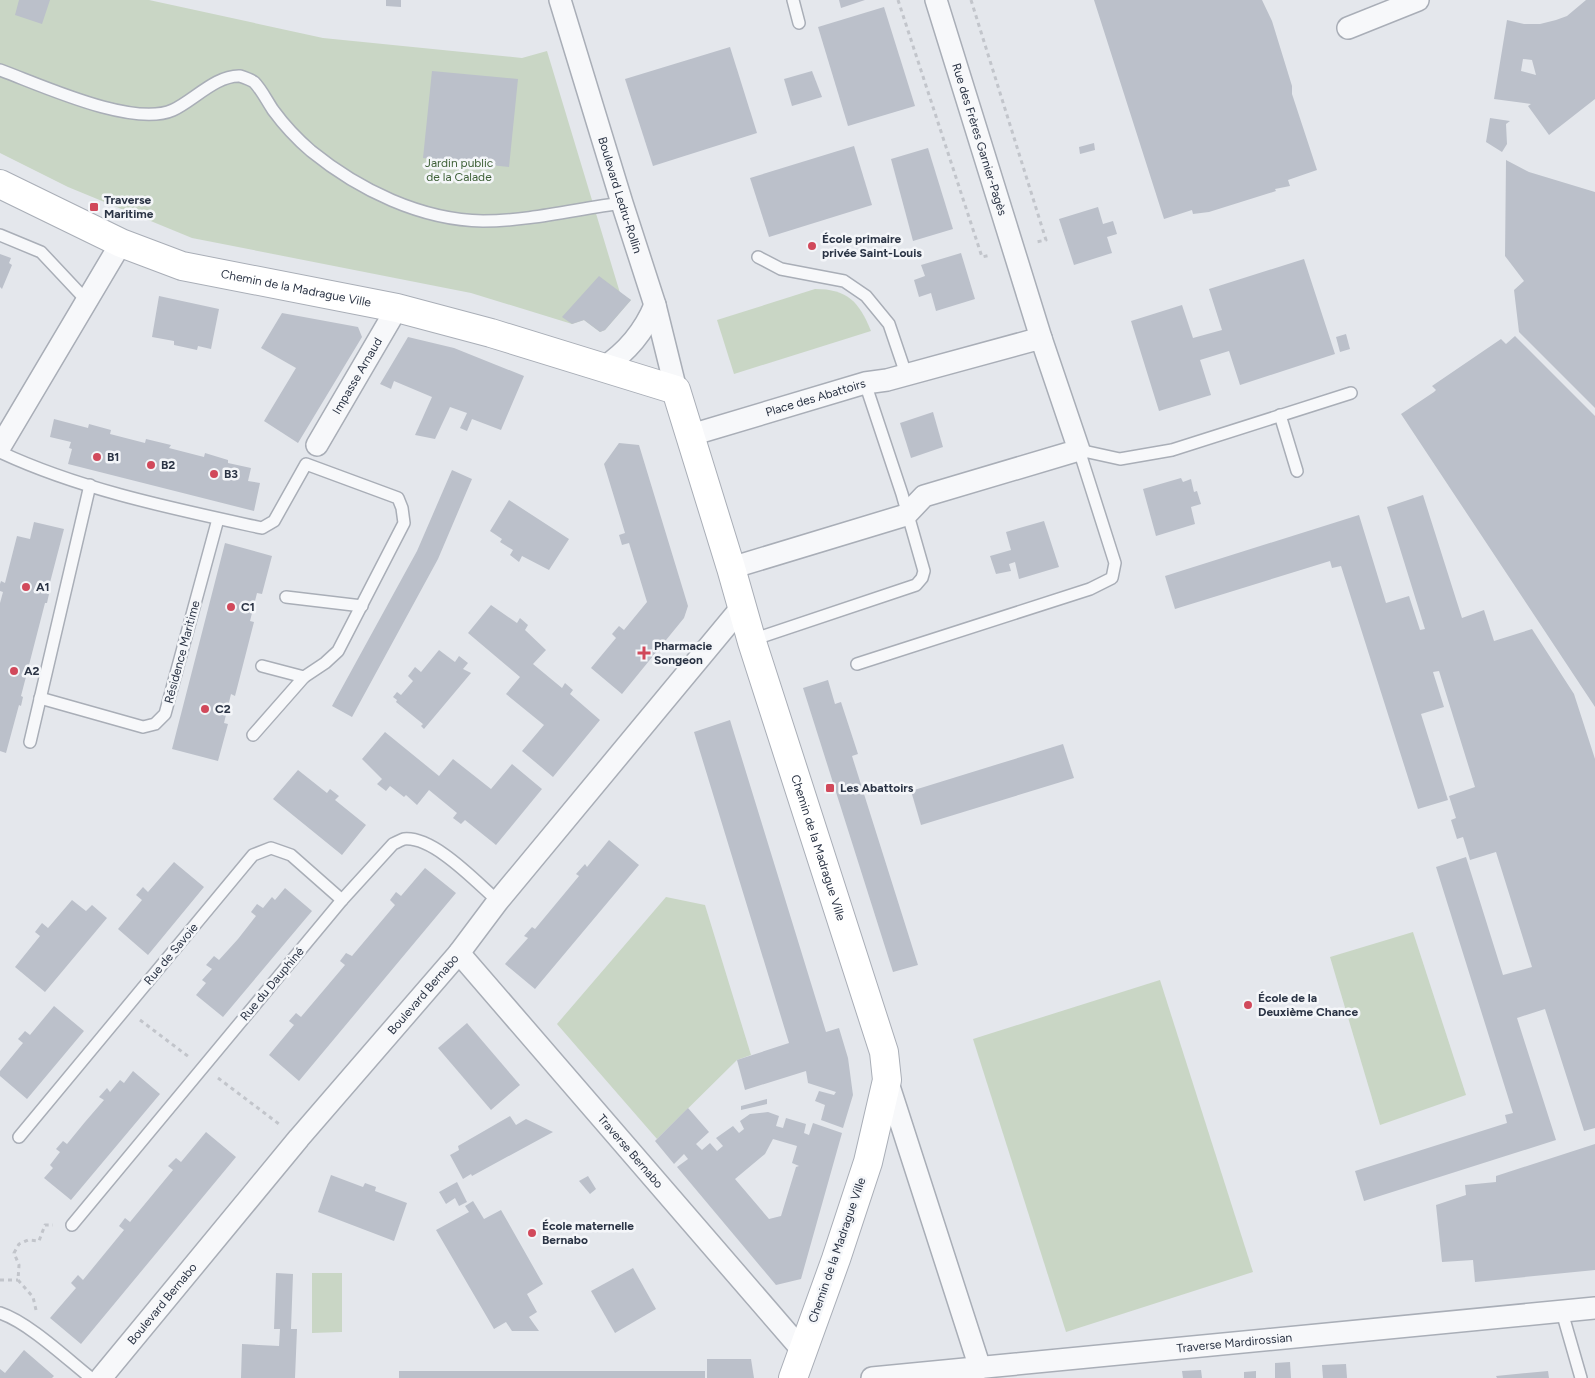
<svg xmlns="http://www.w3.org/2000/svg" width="1595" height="1378" font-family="Figtree,sans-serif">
<rect width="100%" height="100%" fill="#e4e7ec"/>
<!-- green -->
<g fill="#c9d6c5">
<path d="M 0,0 L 149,0 L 323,38 L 522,58 L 547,51 L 620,293 L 631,300 L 605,330 L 600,332 L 584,320 L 572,324 L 471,293 L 192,238 L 68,187 L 0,153 Z"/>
<path d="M 815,289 C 848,289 859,302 871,331 L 734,374 L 717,320 Z"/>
<path d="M 666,897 L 705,905 L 751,1055 L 737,1060 L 657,1139 L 557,1024 Z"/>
<path d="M 1413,932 L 1466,1095 L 1380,1125 L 1330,957 Z"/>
<path d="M 1160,980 L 1253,1272 L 1066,1332 L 973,1039 Z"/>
<path d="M 312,1273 L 342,1273 L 342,1332 L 312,1333 Z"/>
</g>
<!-- building -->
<g fill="#bbc0ca" fill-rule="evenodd">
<path d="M 19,0 L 50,0 L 42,24 L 15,15 Z"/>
<path d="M 386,0 L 401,0 L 401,7 L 386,6 Z"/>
<path d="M 839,0 L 865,0 L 841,8 Z"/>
<path d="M 1094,0 L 1262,0 L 1272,21 L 1292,86 L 1292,94 L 1317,170 L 1288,180 L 1290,186 L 1275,189 L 1276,191 L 1209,212 L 1193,214 L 1192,210 L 1164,219 Z"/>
<path d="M 1586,0 L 1595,0 L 1595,99 L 1549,135 L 1528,106 L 1531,104 L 1494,99 L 1507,20 L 1524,24 L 1540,24 L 1556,20 L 1567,16 ZM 1523,59 L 1532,60 L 1536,75 L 1521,71 Z"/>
<path d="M 884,7 L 915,106 L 848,126 L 818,27 Z"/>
<path d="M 730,47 L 757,133 L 653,166 L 625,79 Z"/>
<path d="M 432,71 L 518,79 L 509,167 L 423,158 Z"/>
<path d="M 812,71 L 822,97 L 792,106 L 784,79 Z"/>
<path d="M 1490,118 L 1510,121 L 1506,124 L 1507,144 L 1502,152 L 1486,142 Z"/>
<path d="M 1094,143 L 1095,150 L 1080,154 L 1079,147 Z"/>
<path d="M 854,146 L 872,205 L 769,237 L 750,178 Z"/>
<path d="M 928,148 L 953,229 L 913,241 L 891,159 Z"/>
<path d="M 1506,160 L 1529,172 L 1595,192 L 1595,408 L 1519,332 L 1514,290 L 1524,281 L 1505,256 Z"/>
<path d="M 1098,207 L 1103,224 L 1113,221 L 1117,234 L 1107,237 L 1112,253 L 1074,265 L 1059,219 Z"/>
<path d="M 961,253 L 975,299 L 936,311 L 931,293 L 919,297 L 914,280 L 925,276 L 921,265 Z"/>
<path d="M 0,254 L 11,258 L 9,263 L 12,265 L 2,289 L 0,287 Z"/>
<path d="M 1304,259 L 1335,354 L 1240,385 L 1229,351 L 1200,360 L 1211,395 L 1159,411 L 1131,321 L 1182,305 L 1193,338 L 1222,330 L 1209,289 Z"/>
<path d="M 599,276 L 631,300 L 605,330 L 600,332 L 584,320 L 572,324 L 562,317 Z"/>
<path d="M 159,296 L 219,309 L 211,349 L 198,346 L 197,350 L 174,345 L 174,341 L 152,337 Z"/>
<path d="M 282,313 L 358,327 L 362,337 L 298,443 L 264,421 L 296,368 L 261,348 Z"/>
<path d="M 1346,334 L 1350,349 L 1340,352 L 1336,337 Z"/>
<path d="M 1515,336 L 1595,416 L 1595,707 L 1401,414 L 1434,392 L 1436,390 L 1432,386 L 1501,339 L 1506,344 Z"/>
<path d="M 408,337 L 454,348 L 524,376 L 501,430 L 472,419 L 467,431 L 460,428 L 467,413 L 450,407 L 435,439 L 415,435 L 432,397 L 394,381 L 391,389 L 380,384 Z"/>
<path d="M 933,412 L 943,447 L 911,458 L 900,423 Z"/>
<path d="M 54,419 L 88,428 L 89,424 L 111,430 L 110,434 L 145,443 L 146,439 L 171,445 L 169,448 L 204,457 L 205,453 L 228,460 L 228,463 L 251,468 L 248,481 L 260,483 L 254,511 L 68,464 L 72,449 L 69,448 L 71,442 L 50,437 Z"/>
<path d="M 619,443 L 639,445 L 688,606 L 684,618 L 622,694 L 591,668 L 616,638 L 612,634 L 619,626 L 624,630 L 647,602 L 629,543 L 622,545 L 619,535 L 625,533 L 604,464 Z"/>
<path d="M 452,470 L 472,479 L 438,559 L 352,717 L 332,706 L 417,551 Z"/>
<path d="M 1181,478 L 1183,482 L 1191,479 L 1194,492 L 1197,491 L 1201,504 L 1191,507 L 1195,524 L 1156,536 L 1143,489 Z"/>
<path d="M 1423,495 L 1462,618 L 1484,610 L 1494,641 L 1532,629 L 1574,694 L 1595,759 L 1595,1128 L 1584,1131 L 1545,1009 L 1517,1018 L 1556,1140 L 1364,1201 L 1355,1171 L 1507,1123 L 1505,1115 L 1513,1113 L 1436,867 L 1466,857 L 1503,975 L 1532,967 L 1496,852 L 1470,860 L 1463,837 L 1457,839 L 1451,820 L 1456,818 L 1449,796 L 1475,787 L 1439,671 L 1433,672 L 1444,707 L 1421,714 L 1448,800 L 1418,809 L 1341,566 L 1332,568 L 1330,561 L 1175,609 L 1165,576 L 1359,515 L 1386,603 L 1409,596 L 1420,630 L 1425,629 L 1387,507 Z"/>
<path d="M 509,500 L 569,539 L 549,570 L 522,556 L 519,562 L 510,555 L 513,550 L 500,542 L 502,539 L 490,531 Z"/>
<path d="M 1044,521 L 1059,567 L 1019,579 L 1015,562 L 1009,564 L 1011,571 L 996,574 L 990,556 L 1011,550 L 1006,532 Z"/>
<path d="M 34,522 L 64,529 L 47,594 L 49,594 L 47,603 L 45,603 L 21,696 L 23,697 L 21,706 L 19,705 L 6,753 L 0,751 L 0,603 L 3,592 L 0,591 L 0,584 L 1,581 L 5,583 L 17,536 L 30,539 Z"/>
<path d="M 225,543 L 272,556 L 262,594 L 257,593 L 250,621 L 254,622 L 235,696 L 231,694 L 224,723 L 228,724 L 218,761 L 172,749 Z"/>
<path d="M 491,605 L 517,623 L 520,618 L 528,625 L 525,630 L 546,650 L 533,664 L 562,688 L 565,683 L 573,690 L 570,694 L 600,720 L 553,777 L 522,751 L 544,725 L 506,694 L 520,677 L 468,633 Z"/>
<path d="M 439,650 L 455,662 L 459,656 L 468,663 L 463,669 L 471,673 L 424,729 L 421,726 L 423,724 L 396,702 L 397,700 L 393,697 L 397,692 L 401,695 L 413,681 L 408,676 L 415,667 L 421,672 Z"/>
<path d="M 828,680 L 835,704 L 841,702 L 858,754 L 852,756 L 918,965 L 893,972 L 803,688 Z"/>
<path d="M 730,720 L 826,1032 L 839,1028 L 848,1058 L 853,1095 L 843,1128 L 821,1120 L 825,1105 L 815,1101 L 819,1091 L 834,1095 L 836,1092 L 808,1083 L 806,1071 L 745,1090 L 737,1060 L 789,1043 L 694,732 Z"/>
<path d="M 385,732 L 439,776 L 453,759 L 491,789 L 512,764 L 542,789 L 496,845 L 465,820 L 461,824 L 453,818 L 457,813 L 429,790 L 417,805 L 406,795 L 404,797 L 390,786 L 386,791 L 377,784 L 382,779 L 362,759 Z"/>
<path d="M 1063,744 L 1074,778 L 921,825 L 911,791 Z"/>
<path d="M 298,770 L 327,793 L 330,789 L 339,796 L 335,800 L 366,825 L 342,855 L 273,799 Z"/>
<path d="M 609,840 L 639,865 L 535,989 L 505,964 L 528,938 L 524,936 L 532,927 L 535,929 L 579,876 L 576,874 L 585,864 L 587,867 Z"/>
<path d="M 174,862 L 204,887 L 148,955 L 118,929 L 142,900 L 136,895 L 143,887 L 148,892 Z"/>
<path d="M 425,868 L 456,893 L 299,1081 L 269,1055 L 294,1025 L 289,1021 L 296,1013 L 301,1017 L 345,965 L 340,961 L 346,953 L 352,956 L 395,905 L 390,900 L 396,892 L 401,896 Z"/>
<path d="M 285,888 L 312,911 L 223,1017 L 196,995 L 206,983 L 202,980 L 212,969 L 206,965 L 214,956 L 219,960 L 238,939 L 256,916 L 251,912 L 257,904 L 263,908 L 272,897 L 275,900 Z"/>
<path d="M 72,900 L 86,911 L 92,905 L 107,918 L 45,992 L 15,967 L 40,936 L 35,932 L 42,923 L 48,928 Z"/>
<path d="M 54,1006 L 84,1031 L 27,1099 L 0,1076 L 0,1071 L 23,1043 L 18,1039 L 25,1031 L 30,1035 Z"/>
<path d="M 467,1023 L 520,1085 L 491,1110 L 438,1048 Z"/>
<path d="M 133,1071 L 160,1094 L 71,1200 L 44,1178 L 53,1168 L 50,1165 L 60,1152 L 56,1149 L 63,1141 L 67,1144 L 85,1122 L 104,1100 L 99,1097 L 107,1088 L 110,1092 L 120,1080 L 124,1083 Z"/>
<path d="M 767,1099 L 767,1104 L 741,1110 L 741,1106 Z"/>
<path d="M 688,1108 L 709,1132 L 696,1144 L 702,1150 L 710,1143 L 717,1151 L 723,1146 L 716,1138 L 733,1126 L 739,1133 L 744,1129 L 740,1121 L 750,1114 L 768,1112 L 779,1116 L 776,1126 L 783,1128 L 786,1118 L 806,1124 L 804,1133 L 809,1135 L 813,1123 L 842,1133 L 801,1279 L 776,1285 L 677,1167 L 688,1159 L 684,1154 L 674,1164 L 655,1141 ZM 773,1139 L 797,1146 L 792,1163 L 799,1166 L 796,1167 L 781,1216 L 769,1219 L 735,1179 L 765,1154 Z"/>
<path d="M 510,1116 L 516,1125 L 526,1119 L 553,1132 L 472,1176 L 471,1174 L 463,1179 L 450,1155 L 459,1150 L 458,1146 Z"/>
<path d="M 206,1132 L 236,1157 L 81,1344 L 50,1318 L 76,1288 L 71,1283 L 78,1275 L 83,1280 L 124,1230 L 119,1226 L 125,1218 L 130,1222 L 173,1170 L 168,1166 L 176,1158 L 181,1162 Z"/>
<path d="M 1595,1144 L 1595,1270 L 1475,1282 L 1473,1260 L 1442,1262 L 1436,1205 L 1466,1195 L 1465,1185 L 1496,1182 L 1496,1176 Z"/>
<path d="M 331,1175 L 363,1187 L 365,1183 L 376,1187 L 375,1191 L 407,1203 L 394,1241 L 318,1212 Z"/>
<path d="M 588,1176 L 596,1189 L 590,1194 L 579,1181 Z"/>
<path d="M 457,1182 L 467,1202 L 459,1206 L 455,1198 L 446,1204 L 439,1192 Z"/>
<path d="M 473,1201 L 484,1219 L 501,1210 L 543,1284 L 527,1294 L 537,1312 L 529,1317 L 539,1331 L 512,1331 L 506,1322 L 494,1329 L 436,1230 L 469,1212 L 465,1206 Z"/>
<path d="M 633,1268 L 656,1309 L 615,1333 L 591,1291 Z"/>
<path d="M 276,1273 L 293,1274 L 291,1329 L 297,1329 L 295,1378 L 241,1378 L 242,1344 L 279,1346 L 280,1329 L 274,1329 Z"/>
<path d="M 24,1350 L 54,1376 L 52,1378 L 0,1378 L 0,1369 L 5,1373 Z"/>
<path d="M 707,1359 L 751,1359 L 754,1378 L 707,1378 Z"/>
<path d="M 1290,1362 L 1291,1378 L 1275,1378 L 1275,1363 Z"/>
<path d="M 1346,1364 L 1347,1378 L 1323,1378 L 1322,1365 Z"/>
<path d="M 1201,1370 L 1202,1378 L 1183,1378 L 1182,1371 Z"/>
<rect x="399" y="1371" width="306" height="7"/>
<path d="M 1256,1371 L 1256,1378 L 1244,1378 L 1244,1372 Z"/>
<path d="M 1548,1371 L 1549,1378 L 1497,1378 L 1496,1376 Z"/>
</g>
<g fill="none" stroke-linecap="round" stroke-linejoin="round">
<defs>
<g id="lane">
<path d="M 793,0 L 799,23"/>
<path d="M 0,70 C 41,85 133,128 173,110 C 193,101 216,75 240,76 C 243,77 251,80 254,82 C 261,89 267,101 273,110 C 284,125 297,139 311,151 C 359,190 421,220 483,221 C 529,221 576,209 622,203"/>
<path d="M 0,235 L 41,252 L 87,301"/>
<path d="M 758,257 L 781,269 L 844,281 L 866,296 L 889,324 L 906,374"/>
<path d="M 1280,415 L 1297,471"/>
<path d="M 0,452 C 81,490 175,509 262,528 L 274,521 L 306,464 L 398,498 L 402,508 L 404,523 L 338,651 L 325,663 L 304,677 L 262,666"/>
<path d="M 286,597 L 362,606"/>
<path d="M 752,640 L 916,585 L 922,578 L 924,571 L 902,494 L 865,383"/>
<path d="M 857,664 L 1090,589 L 1112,578 L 1115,563 L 1079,450 L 1120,459 L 1172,450 L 1351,393"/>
<path d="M 40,698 L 143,727 L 155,724 L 165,714 L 218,519"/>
<path d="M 253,735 L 304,677"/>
<path d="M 30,742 L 90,485"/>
<path d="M 19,1137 L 253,855 L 271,848 L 291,855 L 342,900"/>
<path d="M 72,1225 L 342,900 L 393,844 C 397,842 401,840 404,839 C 434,836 477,883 498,901"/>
<path d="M 1562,1312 L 1581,1378"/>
<path d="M 0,1313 C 28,1322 67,1359 91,1378"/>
</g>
<g id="street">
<path id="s1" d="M 560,0 L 622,203 L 655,305 L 676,390"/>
<path id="s2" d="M 936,0 L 1041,338"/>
<path d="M 1348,28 L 1418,0"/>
<path d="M 603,368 C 627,352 644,332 655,305"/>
<path id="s3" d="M 691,435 L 865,383 L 887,380 L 1041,338 L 1079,450 L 924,496 L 906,515 L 731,568"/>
<path id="s4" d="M 317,445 L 397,308"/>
<path d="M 0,447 L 121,243"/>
<path id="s5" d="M 459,953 L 802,1350"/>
<path d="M 887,1080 L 980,1368"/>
<path id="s6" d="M 101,1378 L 299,1138 L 459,953 L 498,901 L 741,608"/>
<path id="s7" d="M 872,1378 L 1595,1308"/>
</g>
<g id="secondary">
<path id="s8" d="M 0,184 L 121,243 L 182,266 L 397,308 L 491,333 L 676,390 L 731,568 L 752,642 L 884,1052 L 887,1080 L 868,1162 L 836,1259 L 793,1378"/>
</g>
</defs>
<!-- lane casing -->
<use href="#lane" stroke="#a9aeb7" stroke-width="14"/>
<!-- street casing -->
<use href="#street" stroke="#a9aeb7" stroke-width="24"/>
<!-- secondary casing -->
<use href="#secondary" stroke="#a9aeb7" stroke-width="30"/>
<!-- path -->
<g stroke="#c2c5cb" stroke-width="3" stroke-dasharray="4 4" stroke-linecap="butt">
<path d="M 898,0 L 982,257 L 991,255"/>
<path d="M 971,0 L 1046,240 L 1036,242"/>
<path d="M 140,1020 L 189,1057"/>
<path d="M 218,1078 L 279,1124"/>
<path d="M 0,1280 L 18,1280"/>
<path d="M 36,1310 L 33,1297 L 18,1280 L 19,1265 L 14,1253 L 19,1244 L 28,1240 L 39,1241 L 45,1225 L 53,1225"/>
</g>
<!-- lane -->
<use href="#lane" stroke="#f7f8fa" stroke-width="11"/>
<!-- street -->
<use href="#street" stroke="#f7f8fa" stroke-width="21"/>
<!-- secondary -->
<use href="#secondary" stroke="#fff" stroke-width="28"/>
</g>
<!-- markers -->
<g fill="#d1495b" stroke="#f4f6f9" stroke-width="2">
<rect x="89" y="202" width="10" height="10" rx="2.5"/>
<circle cx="812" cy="246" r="5"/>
<circle cx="97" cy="457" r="5"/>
<circle cx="151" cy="465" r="5"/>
<circle cx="214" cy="474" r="5"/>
<circle cx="26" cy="587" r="5"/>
<circle cx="231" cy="607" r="5"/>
<path d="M641.5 645.5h5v5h5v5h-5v5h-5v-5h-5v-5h5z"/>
<circle cx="14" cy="671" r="5"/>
<circle cx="205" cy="709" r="5"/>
<rect x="825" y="783" width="10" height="10" rx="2.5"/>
<circle cx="1248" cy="1005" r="5"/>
<circle cx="532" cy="1233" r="5"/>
</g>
<g text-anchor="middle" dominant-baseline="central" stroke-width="5" stroke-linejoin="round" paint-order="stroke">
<!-- street labels -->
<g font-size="12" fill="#2b3445" stroke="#f4f6f9">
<text stroke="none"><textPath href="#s2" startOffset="146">Rue des Frères Garnier-Pagès</textPath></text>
<text stroke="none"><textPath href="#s1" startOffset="204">Boulevard Ledru-Rollin</textPath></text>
<text stroke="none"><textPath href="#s8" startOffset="316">Chemin de la Madrague Ville</textPath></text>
<text stroke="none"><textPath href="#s4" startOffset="80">Impasse Arnaud</textPath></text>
<text stroke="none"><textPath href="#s3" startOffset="130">Place des Abattoirs</textPath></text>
<text transform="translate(182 652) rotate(-75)">Résidence Maritime</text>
<text stroke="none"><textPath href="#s8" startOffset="1189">Chemin de la Madrague Ville</textPath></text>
<text transform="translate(171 954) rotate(-50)">Rue de Savoie</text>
<text transform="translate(272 984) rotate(-50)">Rue du Dauphiné</text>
<text stroke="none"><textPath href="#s6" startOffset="501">Boulevard Bernabo</textPath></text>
<text stroke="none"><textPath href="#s5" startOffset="262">Traverse Bernabo</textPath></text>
<text transform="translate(837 1250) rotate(-71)">Chemin de la Madrague Ville</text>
<text stroke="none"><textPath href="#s6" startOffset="96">Boulevard Bernabo</textPath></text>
<text stroke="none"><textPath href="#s7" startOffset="364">Traverse Mardirossian</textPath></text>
</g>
<!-- park labels -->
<g font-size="12" fill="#3f6138" stroke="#f4f6f9">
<text x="459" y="163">Jardin public<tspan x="459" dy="14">de la Calade</tspan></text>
</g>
<!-- poi labels -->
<g font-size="12" font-weight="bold" fill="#2b3445" stroke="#f4f6f9" text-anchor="start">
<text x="104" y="200">Traverse<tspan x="104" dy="14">Maritime</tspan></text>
<text x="822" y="239">École primaire<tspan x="822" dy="14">privée Saint-Louis</tspan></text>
<text x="107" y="457">B1</text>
<text x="161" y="465">B2</text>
<text x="224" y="474">B3</text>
<text x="36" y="587">A1</text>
<text x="241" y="607">C1</text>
<text x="654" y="646">Pharmacie<tspan x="654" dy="14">Songeon</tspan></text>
<text x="24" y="671">A2</text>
<text x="215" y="709">C2</text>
<text x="840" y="788">Les Abattoirs</text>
<text x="1258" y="998">École de la<tspan x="1258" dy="14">Deuxième Chance</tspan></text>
<text x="542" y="1226">École maternelle<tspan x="542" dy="14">Bernabo</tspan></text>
</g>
</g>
</svg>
